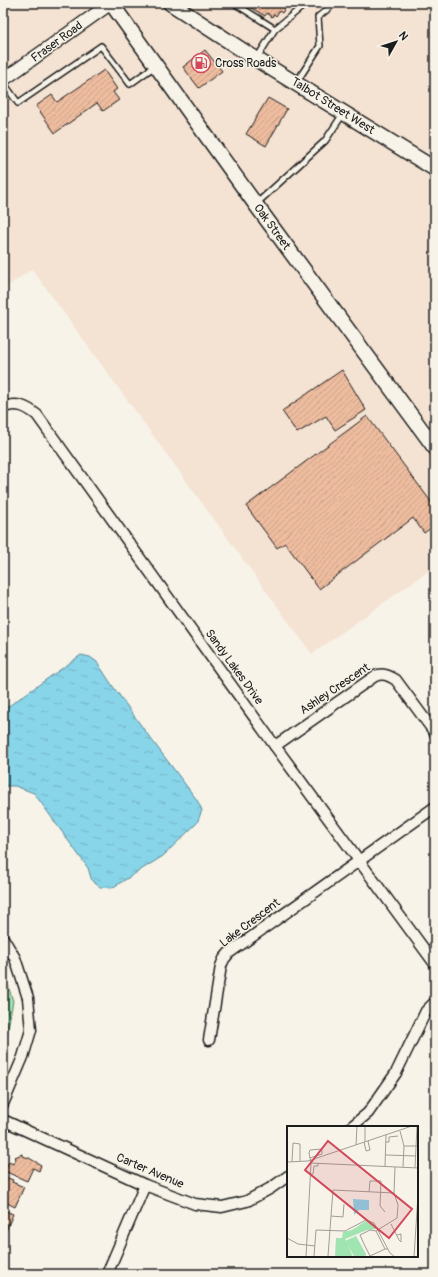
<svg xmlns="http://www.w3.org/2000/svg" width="438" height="1277" font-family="Pangolin,sans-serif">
<defs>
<pattern id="park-crowns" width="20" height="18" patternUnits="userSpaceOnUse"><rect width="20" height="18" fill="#9fe4b1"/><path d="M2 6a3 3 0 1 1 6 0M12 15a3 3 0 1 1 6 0" fill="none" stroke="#88c398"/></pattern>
<pattern id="water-ripples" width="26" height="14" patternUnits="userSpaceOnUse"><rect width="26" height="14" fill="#88d4e8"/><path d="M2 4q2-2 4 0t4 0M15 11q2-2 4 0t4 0" fill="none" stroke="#75b5c6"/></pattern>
<pattern id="building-hatch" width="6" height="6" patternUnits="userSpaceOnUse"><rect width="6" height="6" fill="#eebc9f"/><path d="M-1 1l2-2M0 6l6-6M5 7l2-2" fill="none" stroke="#cca188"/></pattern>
</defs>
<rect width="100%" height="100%" fill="#f7f3e8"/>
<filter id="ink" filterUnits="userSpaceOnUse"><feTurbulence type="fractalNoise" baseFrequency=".025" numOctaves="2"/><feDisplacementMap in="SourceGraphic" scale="8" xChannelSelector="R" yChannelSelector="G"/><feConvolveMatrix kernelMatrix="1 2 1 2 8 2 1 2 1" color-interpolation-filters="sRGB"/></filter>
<g filter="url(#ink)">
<!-- built -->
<path fill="#f4e2d2" d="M 3,3 L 435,3 L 435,566 L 312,654 L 32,269 L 3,289 Z"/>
<!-- park -->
<path fill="url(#park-crowns)" stroke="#5e8066" d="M 3,970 L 13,1001 L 3,1055 Z"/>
<!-- water -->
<path fill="url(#water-ripples)" stroke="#5d8a96" d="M 81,655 L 90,657 L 97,662 L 112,685 L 145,731 L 197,800 L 202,810 L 197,823 L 163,856 L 112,888 L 100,887 L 92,881 L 88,868 L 34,793 L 15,786 L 3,786 L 3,710 Z"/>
<!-- building -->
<g fill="url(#building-hatch)" stroke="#1c1c1c">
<path d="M 243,3 L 288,3 L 282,13 L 279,11 L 276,16 L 274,14 L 272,17 L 267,13 L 265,16 Z"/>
<path d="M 205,50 L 222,71 L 199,88 L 183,67 Z"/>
<path d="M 104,70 L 117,89 L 113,92 L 119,100 L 103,111 L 97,103 L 55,133 L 36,106 L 52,95 L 57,102 Z"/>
<path d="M 268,98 L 287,109 L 266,146 L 246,134 Z"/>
<path d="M 342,370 L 366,410 L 335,430 L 326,416 L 297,433 L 282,411 Z"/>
<path d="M 367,416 L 435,507 L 435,525 L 424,533 L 413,518 L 319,589 L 285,543 L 277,548 L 246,506 Z"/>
<path d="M 22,1154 L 22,1156 L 29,1158 L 41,1165 L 39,1171 L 33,1168 L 27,1181 L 4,1171 L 9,1162 L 13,1164 L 16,1158 L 15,1157 Z"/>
<path d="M 3,1176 L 13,1180 L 12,1182 L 24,1187 L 15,1207 L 3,1201 L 3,1195 L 6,1191 L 3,1189 Z"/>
<path d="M 3,1210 L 13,1214 L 5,1233 L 3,1232 Z"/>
</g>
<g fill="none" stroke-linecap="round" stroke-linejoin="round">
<defs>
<g id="service">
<path d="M 234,3 L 275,29 L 307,3"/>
<path d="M 257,58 L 275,29"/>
<path d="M 3,82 L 18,103 L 101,46 L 130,84 L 155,66"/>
<path d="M 296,83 L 320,46 L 318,17 L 335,3"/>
<path d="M 256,204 L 325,141 L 343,114"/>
</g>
<g id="minor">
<path d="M 3,408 C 16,401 27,407 37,415 L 275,746 L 435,964"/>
<path d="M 275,746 L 375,676 C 383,673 388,675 396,680 L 435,733"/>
<path d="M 3,938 L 15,958 L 28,998 L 31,1030 L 23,1057 L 3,1104"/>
<path d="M 209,1040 L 221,966 L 224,959 L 229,953 L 435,807"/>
<path d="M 3,1120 L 145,1185 L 195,1204 L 222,1207 L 247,1201 L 271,1188 L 288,1176"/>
<path d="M 351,1127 L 368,1113 L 396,1073 L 426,1011 L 435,1002"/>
<path d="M 107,1274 L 145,1185"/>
</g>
<path id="tertiary" d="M 3,80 L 111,3"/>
<g id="secondary">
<path d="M 111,3 L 256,205 L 435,448"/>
<path d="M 170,3 L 256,59 L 435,169"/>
</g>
</defs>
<!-- service casing -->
<use href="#service" stroke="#1c1c1c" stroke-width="8"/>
<!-- minor casing -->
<use href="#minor" stroke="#1c1c1c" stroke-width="13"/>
<!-- tertiary casing -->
<use href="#tertiary" stroke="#1c1c1c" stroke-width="15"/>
<!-- secondary casing -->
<use href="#secondary" stroke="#1c1c1c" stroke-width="17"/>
<!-- service -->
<use href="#service" stroke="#f7f3e8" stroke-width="5"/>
<!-- minor -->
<use href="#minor" stroke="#f7f3e8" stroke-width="10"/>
<!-- tertiary -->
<use href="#tertiary" stroke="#f7f3e8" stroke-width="12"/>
<!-- secondary -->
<use href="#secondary" stroke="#f7f3e8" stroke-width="14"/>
</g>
</g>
<!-- icons -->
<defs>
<symbol id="fuel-ring" viewBox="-11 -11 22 22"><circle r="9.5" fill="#f7f3e8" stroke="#d1495b" stroke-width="1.5"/><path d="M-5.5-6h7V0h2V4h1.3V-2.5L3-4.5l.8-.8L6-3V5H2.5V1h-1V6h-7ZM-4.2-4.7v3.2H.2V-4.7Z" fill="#d1495b"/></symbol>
</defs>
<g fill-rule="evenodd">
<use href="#fuel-ring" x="190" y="52" width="22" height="22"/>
</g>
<g text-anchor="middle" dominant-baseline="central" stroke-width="3" stroke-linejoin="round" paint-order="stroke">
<!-- street labels -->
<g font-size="12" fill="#1c1c1c" stroke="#f7f3e8">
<text transform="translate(57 42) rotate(-36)">Fraser Road</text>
<text transform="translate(333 106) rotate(32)">Talbot Street West</text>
<text transform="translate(272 227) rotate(54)">Oak Street</text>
<text transform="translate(234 667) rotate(54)">Sandy Lakes Drive</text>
<text transform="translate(335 689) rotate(-34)">Ashley Crescent</text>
<text transform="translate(250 923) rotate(-37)">Lake Crescent</text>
<text transform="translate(150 1171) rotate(23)">Carter Avenue</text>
</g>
<!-- poi labels -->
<g font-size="12" fill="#1c1c1c" stroke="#f7f3e8" text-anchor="start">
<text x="215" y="63">Cross Roads</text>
</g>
</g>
<!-- overview -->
<g transform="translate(287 1126)">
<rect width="131" height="131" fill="#f7f3e8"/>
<path d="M 79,95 L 85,97 L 90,103 L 80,104 L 58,113 L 66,131 L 48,131 L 49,112 L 55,112 L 56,106 L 65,104 Z" fill="#9fe4b1"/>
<path d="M 69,110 L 79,128 L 78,131 L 67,130 L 58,115 Z" fill="#9fe4b1"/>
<path d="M 66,73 L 82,74 L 82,84 L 72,84 L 67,89 Z" fill="#88d4e8"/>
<path fill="none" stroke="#9f9d96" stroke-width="1" d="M 113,5 L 117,20 L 116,41M 77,16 L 79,25 L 83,24 L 81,15M 78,16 L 78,0M 99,16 L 102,16 L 102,11 L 111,10M 69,19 L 70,0M 117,20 L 131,20M 99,29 L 129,30M 0,36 L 21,35 L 125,0M 5,36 L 6,17 L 13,18 L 13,35M 24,37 L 131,42M 98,40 L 99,9M 128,42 L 130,0M 24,48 L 26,48 L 27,40 L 31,40 L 31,37M 82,66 L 83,55 L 94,55 L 93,80 L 98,86M 57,78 L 56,91 L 44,90 L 46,64 L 107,67M 104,98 L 112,114 L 114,116 L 114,108 L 110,109M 89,105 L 83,104 L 73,109 L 77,118 L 83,130 L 98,123M 0,112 L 11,118 L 28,120M 101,123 L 98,123 L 89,105 L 110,92 L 111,79 L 107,67 L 108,41M 27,130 L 29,104 L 58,105 L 79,94 L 87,97 L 103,127 L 108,131M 41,130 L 44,90M 19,131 L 24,37 L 22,27 L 23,24 L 35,23 L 35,28 L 23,32M 127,131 L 131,69"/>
<path fill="#d1495b" fill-opacity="0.15" stroke="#d1495b" stroke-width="2" d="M 41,15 L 125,83 L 102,112 L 18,44 Z"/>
<rect width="131" height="131" fill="none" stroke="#1c1c1c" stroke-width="2"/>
</g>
<!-- margin -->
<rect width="438" height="1277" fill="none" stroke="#f7f3e8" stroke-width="16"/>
<rect x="8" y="8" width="422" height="1261" fill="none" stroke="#1c1c1c" stroke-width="1.5" filter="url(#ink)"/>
<!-- north arrow -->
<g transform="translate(396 42) rotate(51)" stroke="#f7f3e8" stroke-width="3" paint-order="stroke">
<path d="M0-3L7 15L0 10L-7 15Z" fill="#1c1c1c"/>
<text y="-6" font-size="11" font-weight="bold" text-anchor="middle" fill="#1c1c1c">N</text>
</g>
</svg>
